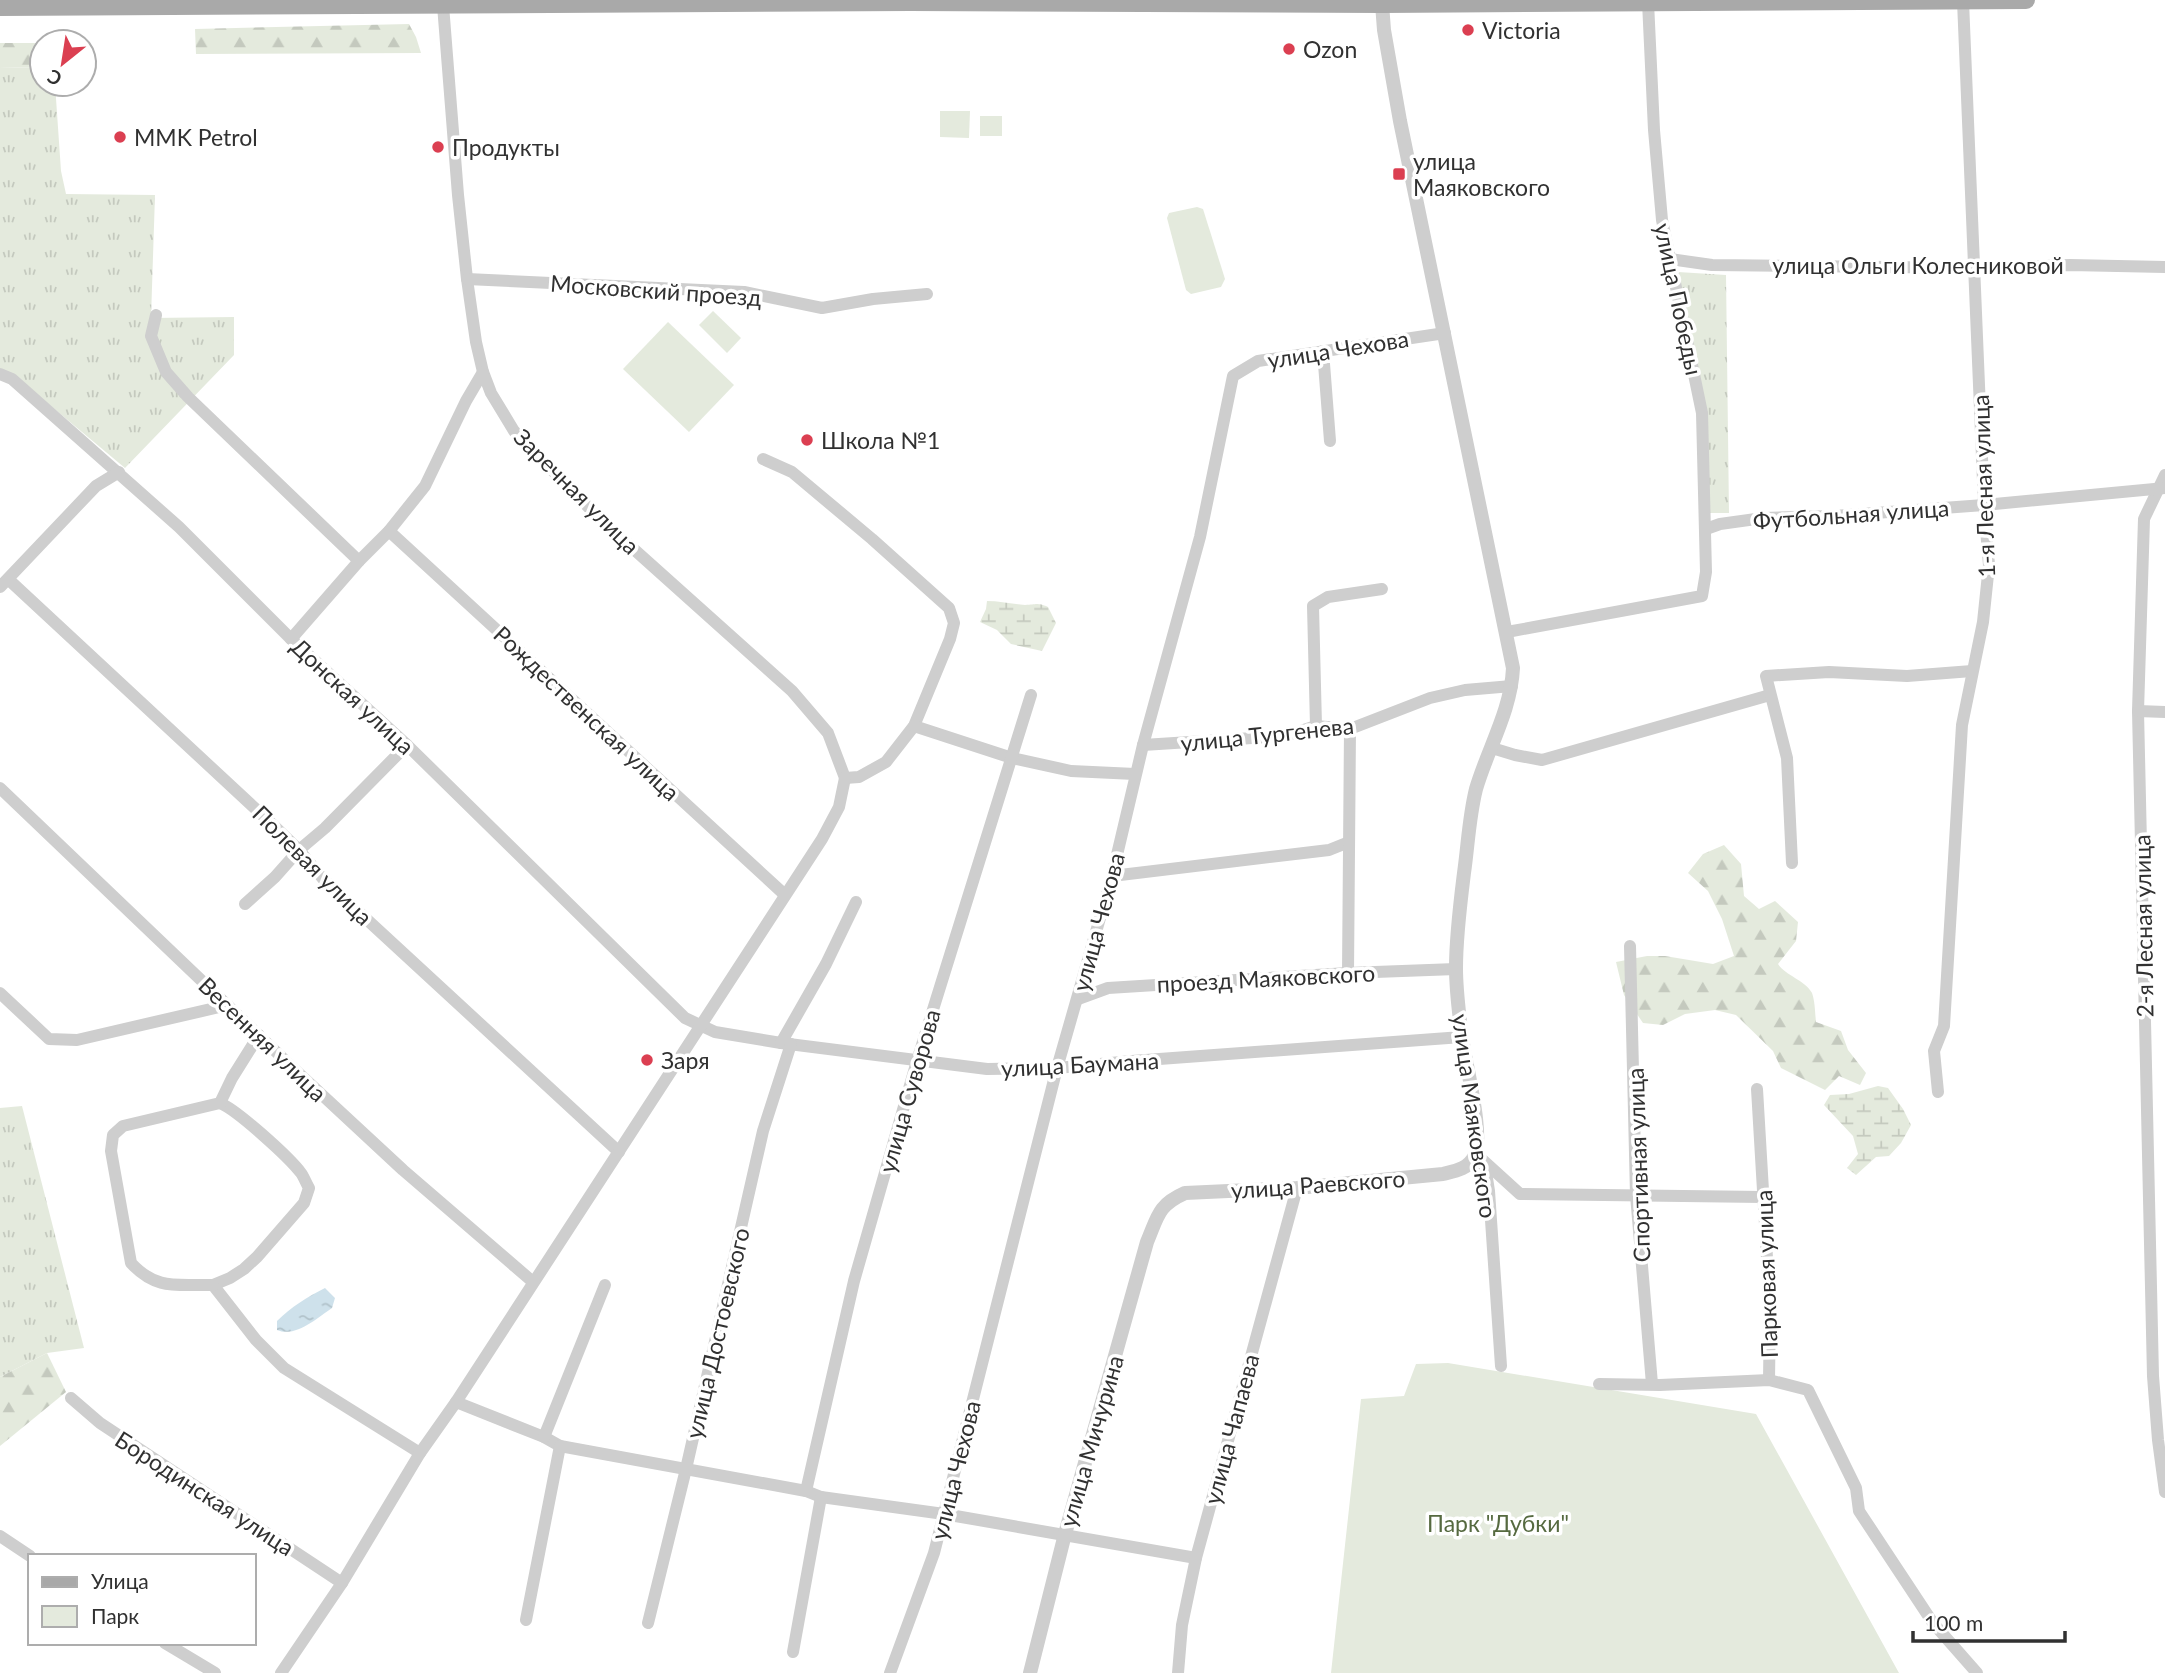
<svg xmlns="http://www.w3.org/2000/svg" width="2165" height="1673" font-family="Lato,sans-serif">
<defs>
<pattern id="grass-tufts" width="24" height="20" patternUnits="userSpaceOnUse" patternTransform="scale(1.75)"><rect width="24" height="20" fill="#e4eadd"/><path d="M3 7l-1-3M5 7V3M7 7l1-3M15 17l-1-3M17 17v-4M19 17l1-3" fill="none" stroke="#c4c9be"/></pattern>
<pattern id="forest-firs" width="22" height="20" patternUnits="userSpaceOnUse" patternTransform="scale(1.75)"><rect width="22" height="20" fill="#e4eadd"/><path d="M5 1l3.5 6h-7zM16 11l3.5 6h-7z" fill="#c4c9be"/></pattern>
<pattern id="wetland-marsh" width="20" height="14" patternUnits="userSpaceOnUse" patternTransform="scale(1.75)"><rect width="20" height="14" fill="#e4eadd"/><path d="M1 5h8M5 5V1M11 12h8M15 12V8" fill="none" stroke="#c4c9be"/></pattern>
<pattern id="water-ripples" width="26" height="14" patternUnits="userSpaceOnUse" patternTransform="scale(1.75)"><rect width="26" height="14" fill="#cee1eb"/><path d="M2 4q2-2 4 0t4 0M15 11q2-2 4 0t4 0" fill="none" stroke="#b1c2ca"/></pattern>
</defs>
<rect width="100%" height="100%" fill="#fff"/>
<!-- grass -->
<g fill="url(#grass-tufts)">
<path d="M 42,67 L 42,84 L 55,84 L 61,171 L 66,194 L 155,195 L 151,318 L 234,317 L 234,355 L 125,468 L 15,376 L 0,370 L 0,68 Z"/>
<path d="M 1678,272 L 1726,275 L 1729,513 L 1708,513 L 1706,411 Z"/>
<path d="M 22,1106 L 84,1348 L 47,1353 L 0,1377 L 0,1108 Z"/>
</g>
<!-- forest -->
<g fill="url(#forest-firs)">
<path d="M 409,24 L 416,37 L 421,53 L 196,54 L 195,29 Z"/>
<path d="M 0,43 L 42,43 L 42,67 L 0,68 Z"/>
<path d="M 1724,845 L 1741,864 L 1744,896 L 1759,909 L 1775,901 L 1798,922 L 1796,941 L 1778,964 C 1786,976 1805,980 1812,993 C 1815,1001 1815,1013 1816,1022 L 1841,1031 L 1848,1050 L 1866,1073 L 1860,1085 L 1839,1076 L 1825,1090 L 1781,1068 L 1773,1051 L 1736,1015 L 1715,1010 L 1685,1014 L 1663,1025 L 1643,1023 L 1624,995 L 1616,962 L 1647,956 L 1665,956 L 1713,964 L 1734,956 L 1722,919 L 1708,891 L 1688,873 L 1703,854 Z"/>
<path d="M 47,1353 L 66,1392 L 0,1446 L 0,1377 Z"/>
</g>
<!-- wetland -->
<g fill="url(#wetland-marsh)">
<path d="M 987,601 C 1000,601 1012,604 1025,605 C 1036,605 1036,602 1048,607 L 1056,623 L 1042,651 L 1011,644 L 997,630 L 980,622 L 986,609 Z"/>
<path d="M 1878,1086 L 1888,1088 L 1903,1109 L 1911,1125 L 1901,1143 L 1889,1156 L 1876,1157 L 1856,1175 L 1847,1168 L 1858,1154 L 1853,1136 L 1824,1105 L 1830,1095 L 1849,1094 Z"/>
</g>
<!-- park -->
<g fill="#e4eadd">
<path d="M 940,111 L 970,111 L 969,138 L 940,137 Z"/>
<rect x="980" y="116" width="22" height="20"/>
<path d="M 1197,207 L 1203,209 L 1225,279 L 1221,287 L 1191,294 L 1186,290 L 1167,218 L 1169,213 Z"/>
<path d="M 713,311 L 741,338 L 727,353 L 699,325 Z"/>
<path d="M 668,322 L 734,385 L 689,432 L 623,369 Z"/>
<path d="M 1448,1363 L 1756,1414 L 1899,1673 L 1331,1673 L 1361,1399 L 1404,1396 L 1416,1364 Z"/>
</g>
<!-- water -->
<path fill="url(#water-ripples)" d="M 325,1288 L 335,1298 L 332,1308 C 317,1318 296,1338 277,1330 L 277,1321 C 291,1307 307,1297 325,1288 Z"/>
<g fill="none" stroke-linecap="round" stroke-linejoin="round">
<!-- minor -->
<g stroke="#cecece" stroke-width="12">
<path d="M 443,5 L 458,195 L 467,279 L 476,342 L 483,372 L 491,393 L 514,431 L 599,518 L 792,691 L 828,733 L 845,778"/>
<path d="M 1670,259 L 1712,265 L 1974,268 L 2070,265 L 2165,267"/>
<path d="M 467,279 L 744,292 L 822,308 L 873,299 L 927,294"/>
<path d="M 156,315 L 151,336 L 166,372 L 188,397 L 359,561"/>
<path d="M 1323,351 L 1330,441"/>
<path d="M 0,374 L 12,379 L 179,527 L 291,639 L 407,745 L 685,1018 L 715,1032 L 781,1043 L 987,1069 L 1057,1068 L 1132,1061 L 1462,1037"/>
<path d="M 763,459 L 792,472 L 872,539 L 949,608 L 954,623 L 950,639 L 914,726 L 886,762 L 859,777 L 845,778"/>
<path d="M 2165,475 L 2144,519 L 2138,711 L 2153,1376 L 2158,1440 L 2165,1492"/>
<path d="M 1706,529 L 1720,524 L 1763,518 L 1834,516 L 1984,505 L 2165,488"/>
<path d="M 389,531 L 785,895"/>
<path d="M 8,579 L 273,825 L 299,850 L 324,880 L 619,1152"/>
<path d="M 0,587 L 96,486 L 119,472"/>
<path d="M 1507,632 L 1702,596 L 1706,572 L 1702,413 L 1662,220 L 1654,130 L 1648,2"/>
<path d="M 291,639 L 359,561 L 389,531 L 425,486 L 466,401 L 483,372"/>
<path d="M 2138,711 L 2165,712"/>
<path d="M 914,726 L 1012,758 L 1071,771 L 1135,774"/>
<path d="M 1316,726 L 1313,606 L 1328,597 L 1382,589"/>
<path d="M 1143,745 L 1285,736 L 1316,726 L 1350,729 L 1430,698 L 1465,690 L 1512,686"/>
<path d="M 1492,748 L 1515,755 L 1542,760 L 1770,695"/>
<path d="M 0,788 L 292,1067 L 403,1170 L 533,1282"/>
<path d="M 1792,863 L 1787,758 L 1766,676 L 1829,672 L 1907,676 L 1972,671"/>
<path d="M 1112,876 L 1329,850 L 1349,842"/>
<path d="M 245,904 L 275,877 L 299,850 L 325,828 L 407,745"/>
<path d="M 1630,946 L 1636,1195 L 1652,1384"/>
<path d="M 1348,973 L 1350,729"/>
<path d="M 0,993 L 49,1039 L 77,1040 L 228,1005"/>
<path d="M 1078,999 L 1108,988 L 1348,973 L 1456,969"/>
<path d="M 259,1035 L 232,1078 L 220,1103 C 237,1110 289,1157 301,1173 C 304,1177 306,1183 309,1188 L 304,1203 L 257,1257 L 244,1269 L 230,1278 L 213,1285 L 256,1340 L 284,1368 L 420,1453"/>
<path d="M 781,1043 L 826,964 L 856,902"/>
<path d="M 1757,1089 L 1770,1309 L 1769,1380"/>
<path d="M 1938,1092 L 1934,1051 L 1944,1026 L 1962,725 L 1983,622 L 1989,565 L 1984,505 L 1963,1"/>
<path d="M 1476,1154 L 1520,1194 L 1763,1197"/>
<path d="M 1479,1160 L 1486,1172 L 1489,1191 L 1501,1366"/>
<path d="M 213,1285 C 177,1284 157,1291 131,1263 L 111,1151 L 113,1135 L 123,1126 L 220,1103"/>
<path d="M 1599,1384 L 1660,1385 L 1769,1380 L 1808,1390 L 1856,1488 L 1859,1511 L 1933,1623 L 1977,1673"/>
<path d="M 71,1398 L 100,1423 L 342,1583"/>
<path d="M 456,1402 L 544,1437 L 560,1446 L 806,1491 L 821,1497 L 944,1514 L 1196,1558"/>
<path d="M 544,1437 L 605,1285"/>
<path d="M 806,1491 L 854,1281 L 917,1061 L 1031,695"/>
<path d="M 0,1536 L 30,1556"/>
<path d="M 526,1620 L 560,1446"/>
<path d="M 648,1623 L 686,1469 L 763,1131 L 791,1044"/>
<path d="M 165,1643 L 215,1673"/>
<path d="M 793,1652 L 821,1497"/>
<path d="M 281,1673 L 342,1583 L 420,1453 L 456,1402 L 822,839 L 839,807 L 845,778"/>
<path d="M 890,1673 L 934,1553 L 1057,1068 L 1112,876 L 1143,745 L 1200,537 L 1233,376 L 1258,361 L 1445,333"/>
<path d="M 1178,1673 L 1182,1625 L 1196,1558 L 1297,1188"/>
</g>
<!-- tertiary -->
<path stroke="#cecece" stroke-width="14" d="M 1030,1673 L 1065,1534 L 1147,1242 C 1158,1216 1158,1205 1185,1193 L 1297,1188 L 1443,1174 C 1455,1171 1468,1169 1474,1157 C 1485,1136 1465,1063 1462,1037 C 1459,1014 1456,990 1456,968 C 1456,936 1460,905 1464,873 C 1468,845 1469,817 1476,789 C 1488,748 1511,711 1513,668 L 1400,121 L 1384,30 L 1382,4"/>
<!-- primary -->
<path stroke="#a9a9a9" stroke-width="18" d="M 0,7 L 910,2 L 1382,4 L 2026,0"/>
</g>
<!-- markers -->
<g fill="#db3f51" stroke="#fff" stroke-width="2.5">
<circle cx="1468" cy="30" r="7"/>
<circle cx="1289" cy="49" r="7"/>
<circle cx="120" cy="137" r="7"/>
<circle cx="438" cy="147" r="7"/>
<rect x="1392" y="167" width="14" height="14" rx="3.5"/>
<circle cx="807" cy="440" r="7"/>
<circle cx="647" cy="1060" r="7"/>
</g>
<g text-anchor="middle" dominant-baseline="central" stroke-width="7" stroke-linejoin="round" paint-order="stroke">
<!-- poi labels -->
<g font-size="23" fill="#313131" stroke="#fff" text-anchor="start">
<text x="1482" y="30">Victoria</text>
<text x="1303" y="49">Ozon</text>
<text x="134" y="137">MMK Petrol</text>
<text x="452" y="147">Продукты</text>
<text x="1413" y="161">улица<tspan x="1413" dy="26">Маяковского</tspan></text>
<text x="821" y="440">Школа №1</text>
<text x="661" y="1060">Заря</text>
</g>
<!-- street labels -->
<g font-size="23" fill="#313131" stroke="#fff">
<text x="1918" y="265">улица Ольги Колесниковой</text>
<text transform="translate(656 290) rotate(4)">Московский проезд</text>
<text transform="translate(1679 299) rotate(78)">улица Победы</text>
<text transform="translate(1338 349) rotate(-9)">улица Чехова</text>
<text transform="translate(1983 486) rotate(-92)">1-я Лесная улица</text>
<text transform="translate(577 491) rotate(45)">Заречная улица</text>
<text transform="translate(1851 514) rotate(-4)">Футбольная улица</text>
<text transform="translate(353 696) rotate(43)">Донская улица</text>
<text transform="translate(587 713) rotate(43)">Рождественская улица</text>
<text transform="translate(1267 734) rotate(-6)">улица Тургенева</text>
<text transform="translate(313 865) rotate(45)">Полевая улица</text>
<text transform="translate(1098 922) rotate(-75)">улица Чехова</text>
<text transform="translate(2143 926) rotate(-91)">2-я Лесная улица</text>
<text transform="translate(1266 978) rotate(-3)">проезд Маяковского</text>
<text transform="translate(263 1039) rotate(44)">Весенняя улица</text>
<text transform="translate(1080 1064) rotate(-3)">улица Баумана</text>
<text transform="translate(909 1091) rotate(-74)">улица Суворова</text>
<text transform="translate(1475 1116) rotate(82)">улица Маяковского</text>
<text transform="translate(1638 1165) rotate(-92)">Спортивная улица</text>
<text transform="translate(1318 1184) rotate(-4)">улица Раевского</text>
<text transform="translate(1766 1274) rotate(-92)">Парковая улица</text>
<text transform="translate(717 1333) rotate(-77)">улица Достоевского</text>
<text transform="translate(1231 1429) rotate(-75)">улица Чапаева</text>
<text transform="translate(1091 1441) rotate(-74)">улица Мичурина</text>
<text transform="translate(955 1470) rotate(-76)">улица Чехова</text>
<text transform="translate(205 1493) rotate(33)">Бородинская улица</text>
</g>
<!-- park labels -->
<g font-size="23" fill="#566a40" stroke="#fff">
<text x="1498" y="1523">Парк "Дубки"</text>
</g>
</g>
<!-- legend -->
<rect x="28" y="1554" width="228" height="91" fill="#ffffff" stroke="#adadad" stroke-width="2"/>
<rect x="42" y="1577" width="35" height="10" fill="#a9a9a9" stroke="#adadad" stroke-width="2"/>
<text x="91" y="1589" font-size="21" fill="#313131">Улица</text>
<rect x="42" y="1606" width="35" height="21" fill="#e4eadd" stroke="#adadad" stroke-width="2"/>
<text x="91" y="1624" font-size="21" fill="#313131">Парк</text>
<!-- north arrow -->
<g transform="translate(63 63) rotate(210)"><circle r="33" fill="#ffffff" stroke="#adadad" stroke-width="2"/>
<path d="M0-5L12 26L0 18L-12 26Z" fill="#db3f51"/>
<text y="-10" font-size="19" font-weight="bold" text-anchor="middle" fill="#313131">С</text>
</g>
<!-- scale -->
<path d="M1913 1631v10h152v-10" fill="none" stroke="#313131" stroke-width="3.5"/>
<text x="1924" y="1631" font-size="21" fill="#313131" stroke="#ffffff" stroke-width="5" paint-order="stroke">100 m</text>
</svg>
